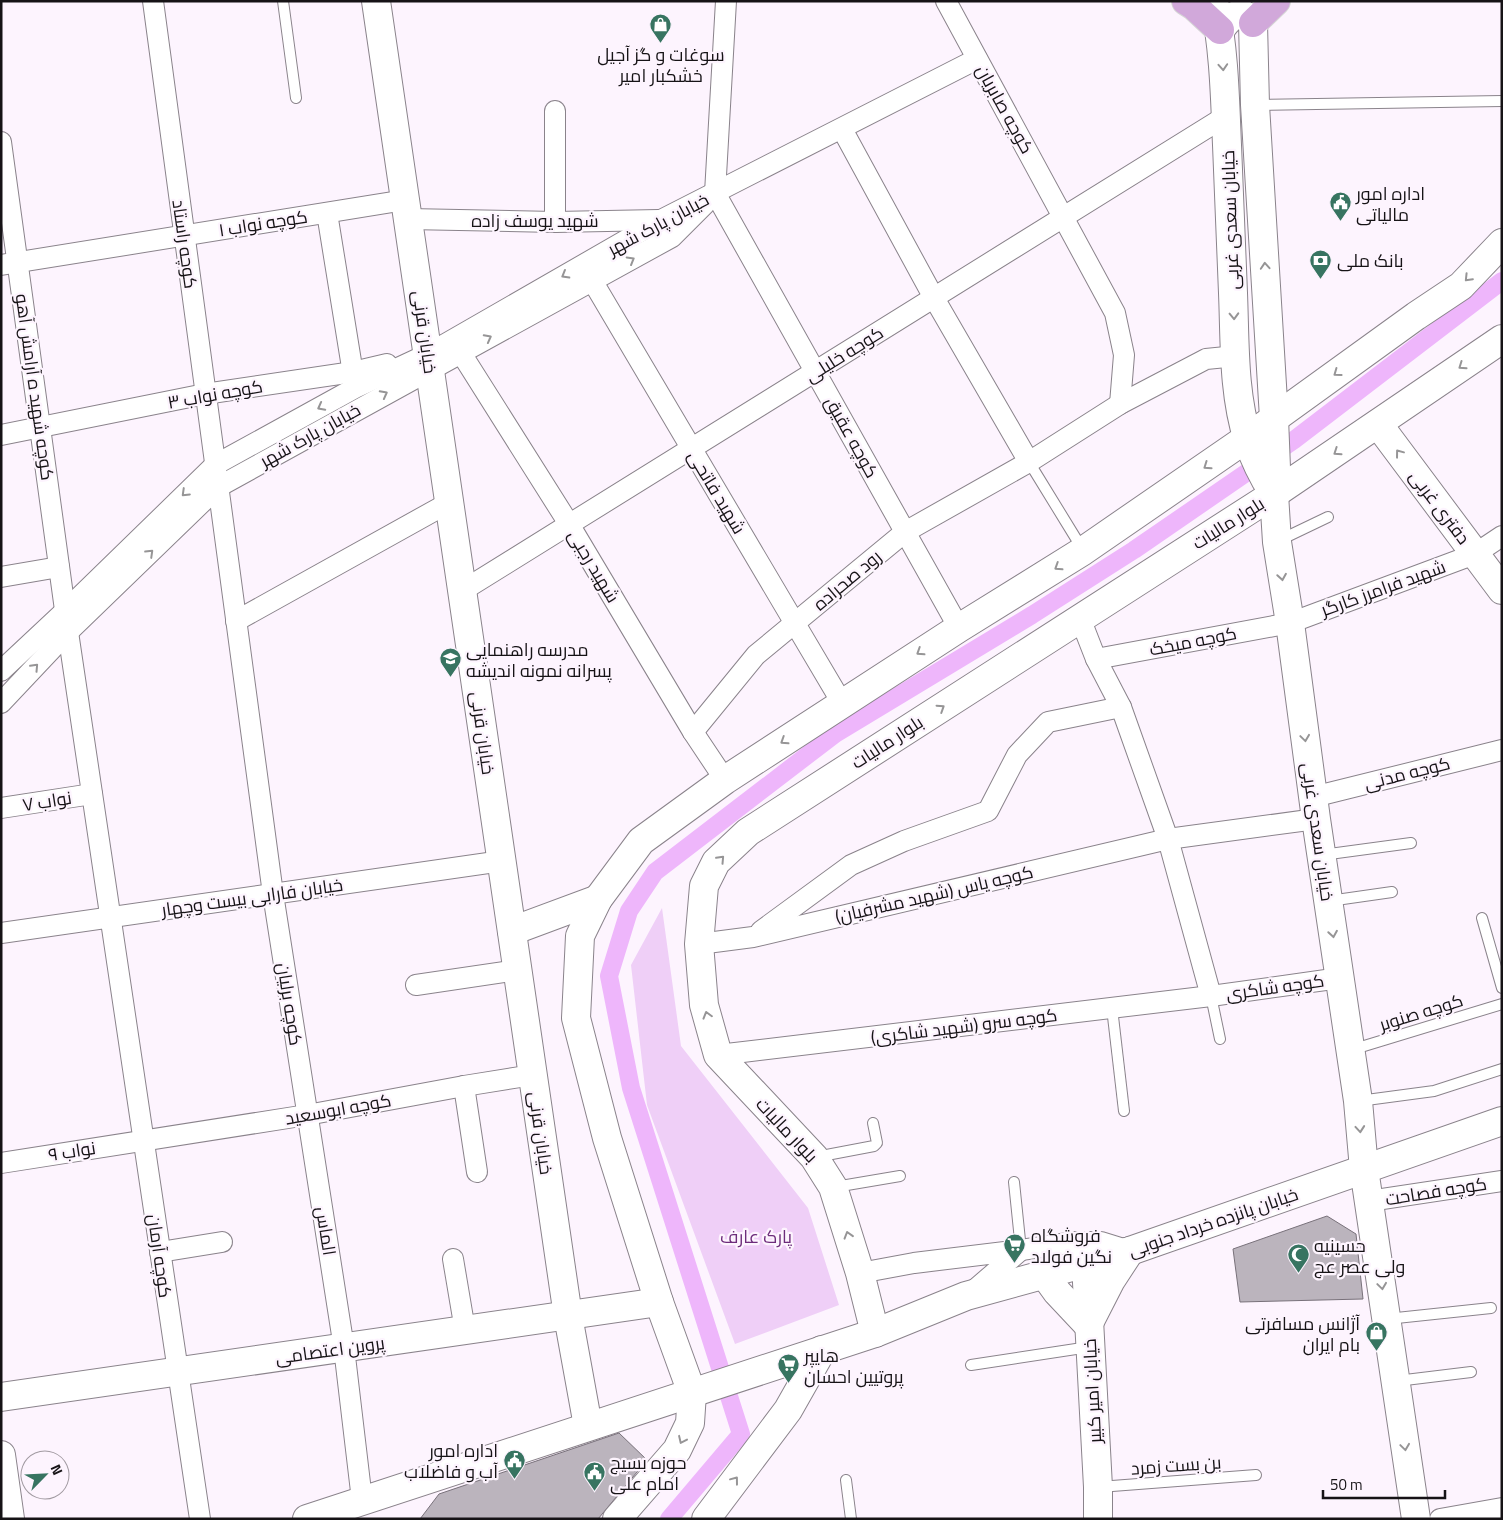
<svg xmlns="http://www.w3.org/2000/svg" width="1503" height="1520" font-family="'Titillium Web',Cairo,sans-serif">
<rect width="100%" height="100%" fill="#fdf4fe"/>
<!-- green -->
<path fill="#efcff7" d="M 662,908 L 681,1046 L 808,1208 L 839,1305 L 735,1344 L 647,1105 L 631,965 Z"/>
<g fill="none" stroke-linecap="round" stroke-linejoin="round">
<!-- canal -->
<path stroke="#eeb6fb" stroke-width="18" d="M 669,1519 L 741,1434 L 631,1088 L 609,976 L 629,911 L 655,872 L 835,734 L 1032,615 L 1134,550 L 1294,440 L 1502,281"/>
</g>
<!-- building -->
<g fill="#bbb4bd" stroke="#78717a">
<path d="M 1327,1216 L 1356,1234 L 1363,1299 L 1240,1302 L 1233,1249 Z"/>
<path d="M 619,1433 L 647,1460 L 598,1519 L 420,1519 L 439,1494 Z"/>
</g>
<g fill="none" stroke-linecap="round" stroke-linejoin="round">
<defs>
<g id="lane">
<path d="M 283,1 L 296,98"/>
<path d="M 1255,105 L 1502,101"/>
<path d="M 1029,462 L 1083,550"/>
<path d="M 1280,540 L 1328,517"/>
<path d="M 1322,855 L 1411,843"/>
<path d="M 1329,901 L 1392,892"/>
<path d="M 1482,918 L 1502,988"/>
<path d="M 1211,996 L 1220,1039"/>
<path d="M 1112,1008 L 1124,1111"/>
<path d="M 1351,1050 L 1502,1004"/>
<path d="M 1359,1101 L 1434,1091 L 1502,1069"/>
<path d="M 816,1157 L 874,1146 L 877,1143 L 873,1123"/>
<path d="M 1014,1182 L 1021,1250"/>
<path d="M 835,1187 L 900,1176"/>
<path d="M 1387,1319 L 1491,1308"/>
<path d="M 971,1365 L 1089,1347"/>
<path d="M 1397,1381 L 1471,1372"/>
<path d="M 846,1480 L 851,1519"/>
<path d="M 1099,1487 L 1256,1475"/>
</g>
<g id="street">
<path d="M 153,1 L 273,894 L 344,1348 L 362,1500"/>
<path d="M 946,1 L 1115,313 L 1124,355 L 1120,404"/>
<path d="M 555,111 L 555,222"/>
<path d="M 842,129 L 934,298 L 1029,462 L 1120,404 L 1206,359 L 1236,356"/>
<path d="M 1,142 L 68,632 L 200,1519"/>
<path d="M 715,193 L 959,628"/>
<path d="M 715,193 L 726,1"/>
<path d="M 327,213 L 355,386"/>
<path d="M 408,219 L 555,222 L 659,220"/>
<path d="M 1,265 L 405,200"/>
<path d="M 593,282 L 842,703"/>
<path d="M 461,353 L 569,524 L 693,732 L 725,780"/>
<path d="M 1,435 L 205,394 L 353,372 L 387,364"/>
<path d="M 1,577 L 59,567"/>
<path d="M 462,591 L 1226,116"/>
<path d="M 1080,618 L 1096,659 L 1121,707 L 1168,839 L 1211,996"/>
<path d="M 236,621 L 450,502"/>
<path d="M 1096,659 L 1290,623 L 1475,554 L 1502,536"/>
<path d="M 1,671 L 65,611 L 215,465 L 355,388 L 428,354 L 661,220 L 977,59"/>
<path d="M 1,703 L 68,632 L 218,487 L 672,237 L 705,204"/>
<path d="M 693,732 L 756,655 L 905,532 L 1029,462"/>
<path d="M 1313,797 L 1502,750"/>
<path d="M 1,808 L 92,794"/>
<path d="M 761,931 L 851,865 L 904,841 L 988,811 L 1017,755 L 1048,722 L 1121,707"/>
<path d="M 1,933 L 502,861"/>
<path d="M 699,944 L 753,937 L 1168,839 L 1316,819"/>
<path d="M 416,985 L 518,970"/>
<path d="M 718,1055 L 1211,996 L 1340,978"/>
<path d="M 464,1086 L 477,1172"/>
<path d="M 1,1163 L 307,1115 L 464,1086 L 533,1075"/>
<path d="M 1369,1201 L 1502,1181"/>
<path d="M 1021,1250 L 1075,1242 L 1101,1242 L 1130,1251"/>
<path d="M 160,1252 L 222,1242"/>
<path d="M 453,1259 L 465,1330"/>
<path d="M 860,1273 L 914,1263 L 1021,1250 L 972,1292"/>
<path d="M 1440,1519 L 1502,1508"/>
</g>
<g id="secondary">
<path d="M 376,1 L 568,1316 L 588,1426"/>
<path d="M 1214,1 C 1224,48 1225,97 1227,145 C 1229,194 1231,243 1233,293 C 1235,341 1233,393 1248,440 C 1254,459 1263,477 1274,494"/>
<path d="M 1220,30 C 1227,21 1231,14 1243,14 L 1253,23 L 1255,105 L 1274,418 L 1276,468 L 1274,494 L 1277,542 L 1290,623 L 1316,819 L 1358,1101 L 1364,1169 L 1416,1519"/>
<path d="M 1378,424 L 1502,590"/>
<path d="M 512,931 L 598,899"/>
<path d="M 1086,1264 L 1098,1487 L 1098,1519"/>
<path d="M 1044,1274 L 1057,1292 L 1088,1325 L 1111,1280 L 1130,1251"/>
<path d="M 875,1333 L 860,1273 L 833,1187 L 814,1157 L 718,1055 L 704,1005 L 699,944 L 704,886 L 716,862 L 748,832 L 1274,494 L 1502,339"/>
<path d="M 1,1397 L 659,1302"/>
<path d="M 1,1455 L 10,1519"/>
<path d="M 307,1519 L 875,1333 L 966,1296 L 1130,1251 L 1502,1121"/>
<path d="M 617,1519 L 677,1450 L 690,1423 L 692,1393 L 659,1302 L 607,1138 L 576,1018 L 580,936 L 598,899 L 641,841 L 725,780 L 959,628 L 1083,551 L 1247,438 L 1416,316 L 1461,286 L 1502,243"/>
<path d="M 706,1519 L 788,1410 L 822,1350"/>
</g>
<g id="primary">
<path d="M 1186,1 L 1194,6 L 1220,30"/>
<path d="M 1253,23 L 1276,1"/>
</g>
</defs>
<!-- lane casing -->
<use href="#lane" stroke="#8a838b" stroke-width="12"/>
<!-- street casing -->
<use href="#street" stroke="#8a838b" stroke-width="22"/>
<!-- secondary casing -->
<use href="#secondary" stroke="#8a838b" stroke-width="30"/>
<!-- primary casing -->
<use href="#primary" stroke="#d5d5d5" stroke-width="30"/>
<!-- lane -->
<use href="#lane" stroke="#fff" stroke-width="10"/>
<!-- street -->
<use href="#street" stroke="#fff" stroke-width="20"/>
<!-- secondary -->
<use href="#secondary" stroke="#fff" stroke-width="28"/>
<!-- primary -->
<use href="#primary" stroke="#d1a8da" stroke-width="28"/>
</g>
<!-- one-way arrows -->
<defs><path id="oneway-chevron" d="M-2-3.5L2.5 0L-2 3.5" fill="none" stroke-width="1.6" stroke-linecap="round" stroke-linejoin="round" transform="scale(1.25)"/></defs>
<g stroke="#969596">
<use href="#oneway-chevron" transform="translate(1223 67) rotate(86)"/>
<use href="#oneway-chevron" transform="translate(631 260) rotate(-30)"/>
<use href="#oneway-chevron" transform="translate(1265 266) rotate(-94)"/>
<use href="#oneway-chevron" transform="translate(565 275) rotate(150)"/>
<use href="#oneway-chevron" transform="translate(1468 278) rotate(134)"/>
<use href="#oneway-chevron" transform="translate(1234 316) rotate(88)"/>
<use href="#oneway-chevron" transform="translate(488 338) rotate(-28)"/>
<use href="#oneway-chevron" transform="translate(1462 366) rotate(145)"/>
<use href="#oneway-chevron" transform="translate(1337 373) rotate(144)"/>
<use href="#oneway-chevron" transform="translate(384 394) rotate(-28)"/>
<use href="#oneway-chevron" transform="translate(321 407) rotate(152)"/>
<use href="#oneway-chevron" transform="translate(1337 452) rotate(146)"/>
<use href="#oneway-chevron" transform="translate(1399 453) rotate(-127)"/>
<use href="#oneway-chevron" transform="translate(1207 466) rotate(145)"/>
<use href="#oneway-chevron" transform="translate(185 493) rotate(136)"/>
<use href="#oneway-chevron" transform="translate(150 553) rotate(-44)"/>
<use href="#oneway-chevron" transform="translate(1058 567) rotate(147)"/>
<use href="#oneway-chevron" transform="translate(1282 577) rotate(81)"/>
<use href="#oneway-chevron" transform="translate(920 652) rotate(147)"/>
<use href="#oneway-chevron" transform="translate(35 667) rotate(-47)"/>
<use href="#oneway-chevron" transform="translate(941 708) rotate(-33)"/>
<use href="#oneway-chevron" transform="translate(1305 738) rotate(82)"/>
<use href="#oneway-chevron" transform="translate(784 741) rotate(147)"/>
<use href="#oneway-chevron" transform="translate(721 859) rotate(-47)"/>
<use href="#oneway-chevron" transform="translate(1333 934) rotate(81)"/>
<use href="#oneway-chevron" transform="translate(707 1015) rotate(-106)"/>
<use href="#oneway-chevron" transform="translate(1360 1129) rotate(85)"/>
<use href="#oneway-chevron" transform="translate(848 1235) rotate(-107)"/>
<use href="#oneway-chevron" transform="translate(1382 1286) rotate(82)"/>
<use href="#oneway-chevron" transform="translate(682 1440) rotate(115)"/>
<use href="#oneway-chevron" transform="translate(1405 1447) rotate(82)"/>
<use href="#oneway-chevron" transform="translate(735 1480) rotate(-53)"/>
</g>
<!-- icons -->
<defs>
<symbol id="shop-pin" viewBox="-11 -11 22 30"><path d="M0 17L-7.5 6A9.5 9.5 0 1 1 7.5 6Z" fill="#377461" stroke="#fdf4fe"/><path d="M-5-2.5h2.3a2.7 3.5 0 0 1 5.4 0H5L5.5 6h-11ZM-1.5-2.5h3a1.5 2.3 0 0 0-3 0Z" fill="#fff"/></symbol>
<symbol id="civic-pin" viewBox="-11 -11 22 30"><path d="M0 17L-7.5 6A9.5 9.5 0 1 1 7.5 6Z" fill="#377461" stroke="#fdf4fe"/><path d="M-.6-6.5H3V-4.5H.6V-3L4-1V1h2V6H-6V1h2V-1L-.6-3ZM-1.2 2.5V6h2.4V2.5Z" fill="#fff"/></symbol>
<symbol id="bank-pin" viewBox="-11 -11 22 30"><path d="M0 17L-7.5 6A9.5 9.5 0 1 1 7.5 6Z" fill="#377461" stroke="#fdf4fe"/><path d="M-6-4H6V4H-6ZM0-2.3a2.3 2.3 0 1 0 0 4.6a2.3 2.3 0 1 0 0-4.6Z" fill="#fff"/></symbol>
<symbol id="school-pin" viewBox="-11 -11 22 30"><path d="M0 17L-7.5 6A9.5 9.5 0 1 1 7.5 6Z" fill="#377461" stroke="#fdf4fe"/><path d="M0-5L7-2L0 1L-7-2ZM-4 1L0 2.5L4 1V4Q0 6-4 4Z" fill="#fff"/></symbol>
<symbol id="supermarket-pin" viewBox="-11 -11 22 30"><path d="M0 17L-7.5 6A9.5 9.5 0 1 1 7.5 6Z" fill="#377461" stroke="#fdf4fe"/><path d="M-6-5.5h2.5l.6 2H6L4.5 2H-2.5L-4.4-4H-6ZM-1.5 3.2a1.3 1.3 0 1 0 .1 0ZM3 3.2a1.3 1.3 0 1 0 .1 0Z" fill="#fff"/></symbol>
<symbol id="mosque-pin" viewBox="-11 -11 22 30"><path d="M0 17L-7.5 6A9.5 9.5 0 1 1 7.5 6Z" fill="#377461" stroke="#fdf4fe"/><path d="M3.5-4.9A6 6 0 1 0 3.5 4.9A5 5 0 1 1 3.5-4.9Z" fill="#fff"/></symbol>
</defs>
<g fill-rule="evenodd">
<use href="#shop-pin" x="648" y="12" width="25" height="34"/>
<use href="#civic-pin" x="1328" y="190" width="25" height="34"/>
<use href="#bank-pin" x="1308" y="248" width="25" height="34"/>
<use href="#school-pin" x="438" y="646" width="25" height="34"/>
<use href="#supermarket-pin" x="1002" y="1232" width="25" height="34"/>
<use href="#mosque-pin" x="1286" y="1242" width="25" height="34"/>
<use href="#shop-pin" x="1364" y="1320" width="25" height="34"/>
<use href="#supermarket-pin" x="776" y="1352" width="25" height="34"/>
<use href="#civic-pin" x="502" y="1448" width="25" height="34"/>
<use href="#civic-pin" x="582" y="1460" width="25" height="34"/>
</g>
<g text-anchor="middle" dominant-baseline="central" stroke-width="4.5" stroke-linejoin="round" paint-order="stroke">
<!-- poi labels -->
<g font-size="18" fill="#161316" stroke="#fdf4fe" text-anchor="start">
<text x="661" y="54" text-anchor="middle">سوغات و گز آجیل<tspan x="661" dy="21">خشکبار امیر</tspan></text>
<text x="1356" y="193">اداره امور<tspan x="1356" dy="21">مالیاتی</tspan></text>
<text x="1337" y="260">بانک ملی</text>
<text x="466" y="649">مدرسه راهنمایی<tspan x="466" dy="21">پسرانه نمونه اندیشه</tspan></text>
<text x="1031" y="1235">فروشگاه<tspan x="1031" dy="21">نگین فولاد</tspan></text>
<text x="1314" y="1245">حسینیه<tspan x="1314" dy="21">ولی عصر عج</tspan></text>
<text x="1360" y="1323" text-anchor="end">آژانس مسافرتی<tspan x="1360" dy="21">بام ایران</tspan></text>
<text x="804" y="1355">هایپر<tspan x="804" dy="21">پروتیین احسان</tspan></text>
<text x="498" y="1450" text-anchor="end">اداره امور<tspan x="498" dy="21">آب و فاضلاب</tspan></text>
<text x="610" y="1462">حوزه بسیج<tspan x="610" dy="21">امام علی</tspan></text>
</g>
<!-- street labels -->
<g font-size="18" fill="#161316" stroke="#fdf4fe">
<text transform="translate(1005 109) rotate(61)">کوچه صابریان</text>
<text x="535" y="220">شهید یوسف زاده</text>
<text transform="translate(1230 220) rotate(-92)">خیابان سعدی غربی</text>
<text transform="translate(263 223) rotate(-9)">کوچه نواب ۱</text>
<text transform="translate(658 224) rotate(-28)">خیابان پارک شهر</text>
<text transform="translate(185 244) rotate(82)">کوچه راستاد</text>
<text transform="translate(425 332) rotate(82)">خیابان قرنی</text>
<text transform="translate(844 354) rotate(-32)">کوچه خلیلی</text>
<text transform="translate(35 387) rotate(82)">کوچه شهید ه آرامش آهو</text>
<text transform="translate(215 394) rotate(-10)">کوچه نواب ۳</text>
<text transform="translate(310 435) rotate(-29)">خیابان پارک شهر</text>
<text transform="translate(852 437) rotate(61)">کوچه عقیق</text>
<text transform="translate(717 492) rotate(59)">شهید فاتحی</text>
<text transform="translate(1440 507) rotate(53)">دفتری غربی</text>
<text transform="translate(1228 523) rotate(-32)">بلوار مالیات</text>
<text transform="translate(594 566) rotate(59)">شهید رجبی</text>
<text transform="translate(847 580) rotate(-40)">رود صحراده</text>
<text transform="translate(1383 588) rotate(-20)">شهید فرامرز کارگر</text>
<text transform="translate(1193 641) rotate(-11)">کوچه میخک</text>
<text transform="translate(483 733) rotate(82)">خیابان قرنی</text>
<text transform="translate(887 742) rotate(-33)">بلوار مالیات</text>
<text transform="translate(1407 773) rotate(-14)">کوچه مدنی</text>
<text transform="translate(47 801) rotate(-9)">نواب ۷</text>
<text transform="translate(1318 832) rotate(82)">خیابان سعدی غربی</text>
<text transform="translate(934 894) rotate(-13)">کوچه یاس (شهید مشرفیان)</text>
<text transform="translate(252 897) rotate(-8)">خیابان فارابی بیست وچهار</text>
<text transform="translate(1275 987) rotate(-8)">کوچه شاکری</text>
<text transform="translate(290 1004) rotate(81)">کوچه برلیان</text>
<text transform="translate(1421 1012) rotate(-17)">کوچه صنوبر</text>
<text transform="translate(964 1026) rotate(-7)">کوچه سرو (شهید شاکری)</text>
<text transform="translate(338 1109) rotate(-10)">کوچه ابوسعید</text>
<text transform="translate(787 1130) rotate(47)">بلوار مالیات</text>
<text transform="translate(541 1133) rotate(82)">خیابان قرنی</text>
<text transform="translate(72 1151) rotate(-9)">نواب ۹</text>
<text transform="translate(1436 1191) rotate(-9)">کوچه فصاحت</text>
<text transform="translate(1213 1222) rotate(-19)">خیابان پانزده خرداد جنوبی</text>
<text transform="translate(326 1231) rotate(81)">الماس</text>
<text transform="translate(160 1256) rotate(82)">کوچه آرمان</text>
<text transform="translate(330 1350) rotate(-8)">پروین اعتصامی</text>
<text transform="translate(1092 1391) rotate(-93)">خیابان امیر کبیر</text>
<text transform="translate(1176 1465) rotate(-4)">بن بست زمرد</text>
</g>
<!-- park labels -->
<g font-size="18" fill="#6d2c7b" stroke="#fdf4fe">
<text x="756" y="1236">پارک عارف</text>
</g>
</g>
<!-- border -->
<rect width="1503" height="1520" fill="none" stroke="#161316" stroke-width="5"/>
<!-- north arrow -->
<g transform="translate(45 1475) rotate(66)"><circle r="24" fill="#fdf4fe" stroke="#a19aa1"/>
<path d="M0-4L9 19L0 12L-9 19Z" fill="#377461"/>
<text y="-8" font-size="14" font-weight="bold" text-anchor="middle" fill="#161316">N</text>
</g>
<!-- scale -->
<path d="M1323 1490v8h122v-8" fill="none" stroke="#161316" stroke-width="2.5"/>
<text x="1330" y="1490" font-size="15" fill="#161316" stroke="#fdf4fe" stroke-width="4" paint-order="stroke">50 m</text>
</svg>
